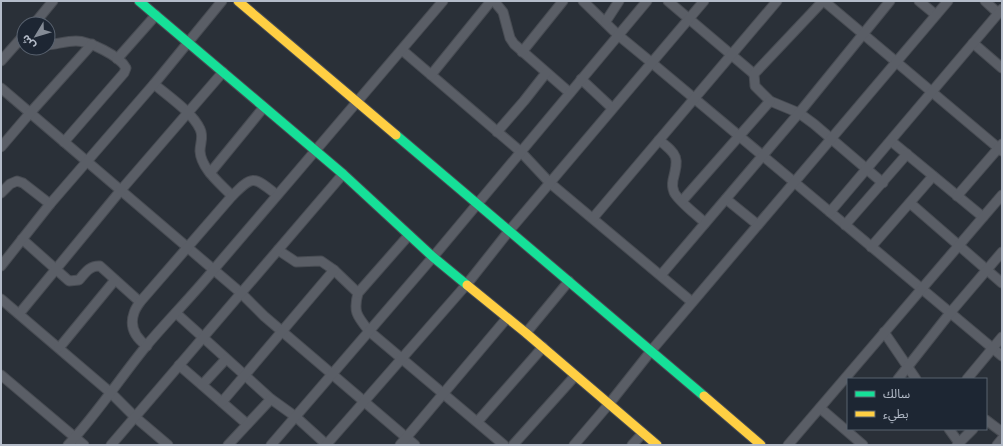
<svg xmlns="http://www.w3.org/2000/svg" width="1003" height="446" font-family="'Open Sans','Noto Sans Arabic',sans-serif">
<rect width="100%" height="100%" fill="#2a3038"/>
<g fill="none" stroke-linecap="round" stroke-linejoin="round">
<defs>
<g id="street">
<path d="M 494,1 L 503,12 L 510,38 L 514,44 L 570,93"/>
<path d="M 583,1 L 618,35 L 652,63 L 1002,356"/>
<path d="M 668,1 L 754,74"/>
<path d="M 823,1 L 754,74 L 755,86 L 770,101 L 799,113 L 814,124 L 883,183"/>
<path d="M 824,1 L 1002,151"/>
<path d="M 919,1 L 936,15"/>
<path d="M 985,1 L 998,13"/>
<path d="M 606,21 L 619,1"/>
<path d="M 34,24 L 53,1"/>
<path d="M 973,43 L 1002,68"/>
<path d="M 48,45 C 57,44 67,41 76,41 C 89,41 120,56 126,68 L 124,73 L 64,142"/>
<path d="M 402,50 L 521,152 L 550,183 L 692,302"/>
<path d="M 522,52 L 563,1"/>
<path d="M 117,59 L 156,15"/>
<path d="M 1,61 L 24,35"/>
<path d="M 431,75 L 491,1"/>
<path d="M 581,79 L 612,108"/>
<path d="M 154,84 C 168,96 192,112 200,129 C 204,137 200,143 200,151 C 201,169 221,184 232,196"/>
<path d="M 1,88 L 214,270 L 241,293 L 264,316 L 415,445"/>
<path d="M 497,132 L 524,101 L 546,73"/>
<path d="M 659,140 C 678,155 679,157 673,180 C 672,185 672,187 674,192 C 677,200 698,216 705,223"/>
<path d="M 891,141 L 983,217"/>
<path d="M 1,147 L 30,113 L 92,44"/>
<path d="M 210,173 L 264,107"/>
<path d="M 1,193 L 10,184 L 17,181 L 23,183 L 50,204"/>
<path d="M 957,196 L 1002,144"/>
<path d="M 726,199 L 758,225"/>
<path d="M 682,201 L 770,101"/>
<path d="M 910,203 L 1002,283"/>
<path d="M 830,212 L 1002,9"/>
<path d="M 593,218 L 777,1"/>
<path d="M 845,225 L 907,154"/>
<path d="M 409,235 L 358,293 C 353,312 357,316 369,331 L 504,445"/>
<path d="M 22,239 L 69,281 L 79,280 C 85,273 90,265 100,266 L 140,302"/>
<path d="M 871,247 L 933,176"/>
<path d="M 278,250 L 296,262 L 321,261 L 334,270 L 358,293"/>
<path d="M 1,266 L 50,204 L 154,84 L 222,1"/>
<path d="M 661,275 L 799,113 L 890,1"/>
<path d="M 1,299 L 111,393 L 135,417 L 168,445"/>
<path d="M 176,313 L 271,399 L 296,417 L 327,445"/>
<path d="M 19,314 L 121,190 L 223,72"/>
<path d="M 884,332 L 916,379"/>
<path d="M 526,333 L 569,281"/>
<path d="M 147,346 C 136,338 129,327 134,313 C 135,309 138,305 140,302 L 232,196 C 253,175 253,176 277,195"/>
<path d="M 59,348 L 115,280"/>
<path d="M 179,365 L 247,424"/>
<path d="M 1,375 L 84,445"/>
<path d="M 898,379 L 950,313 L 1002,252"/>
<path d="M 967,379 L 1002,337"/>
<path d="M 202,385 L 226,359"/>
<path d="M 222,402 L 334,270"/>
<path d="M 820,408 L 863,445"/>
<path d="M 986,420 L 1002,432"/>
<path d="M 478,421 L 543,347"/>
<path d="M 949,429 L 959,443"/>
<path d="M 68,445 C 97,414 120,378 147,345 C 169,319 193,295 215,268 C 291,179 367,91 443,1"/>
<path d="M 111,445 L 343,174"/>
<path d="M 228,445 L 271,399"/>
<path d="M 271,445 L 433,257 L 647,1"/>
<path d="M 326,445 L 467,284 L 509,231 L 704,1"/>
<path d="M 400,445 L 507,318"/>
<path d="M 513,445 L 575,376"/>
<path d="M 574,445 L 609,404 L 651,351 L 948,1"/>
<path d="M 632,445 L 643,433"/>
<path d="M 788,445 L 1002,195"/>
<path d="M 957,445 L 973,429"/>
<path d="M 997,445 L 1002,439"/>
</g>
<g id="fast">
<path d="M 139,1 L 343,174 L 433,257 L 467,285"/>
<path d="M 396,135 L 704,396"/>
</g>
<g id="slow">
<path d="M 238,1 L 396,135"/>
<path d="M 467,285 L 526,333 L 657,445"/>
<path d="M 704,396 L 761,445"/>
</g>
</defs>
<!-- street casing -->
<use href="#street" stroke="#484c53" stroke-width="11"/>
<!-- fast casing -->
<use href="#fast" stroke="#484c53" stroke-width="11"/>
<!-- slow casing -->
<use href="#slow" stroke="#484c53" stroke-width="11"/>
<!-- street -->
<use href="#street" stroke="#5a5e66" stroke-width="9"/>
<!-- fast -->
<use href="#fast" stroke="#16e098" stroke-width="9"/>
<!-- slow -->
<use href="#slow" stroke="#ffcf43" stroke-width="9"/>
</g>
<!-- border -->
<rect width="1003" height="446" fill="none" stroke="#b4bcc9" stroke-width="4"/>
<!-- legend -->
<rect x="847" y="378" width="140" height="52" fill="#1d2633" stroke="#59626f"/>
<rect x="855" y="391" width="20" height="6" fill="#16e098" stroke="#59626f"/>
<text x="883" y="398" font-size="12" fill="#b4bcc9">سالك</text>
<rect x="855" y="411" width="20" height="6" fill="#ffcf43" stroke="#59626f"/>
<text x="883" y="418" font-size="12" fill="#b4bcc9">بطيء</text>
<!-- north arrow -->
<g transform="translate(36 36) rotate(232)"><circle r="19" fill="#1d2633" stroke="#59626f"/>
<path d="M0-3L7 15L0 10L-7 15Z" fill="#848b96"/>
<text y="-6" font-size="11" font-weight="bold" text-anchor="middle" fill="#b4bcc9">ش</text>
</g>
</svg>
